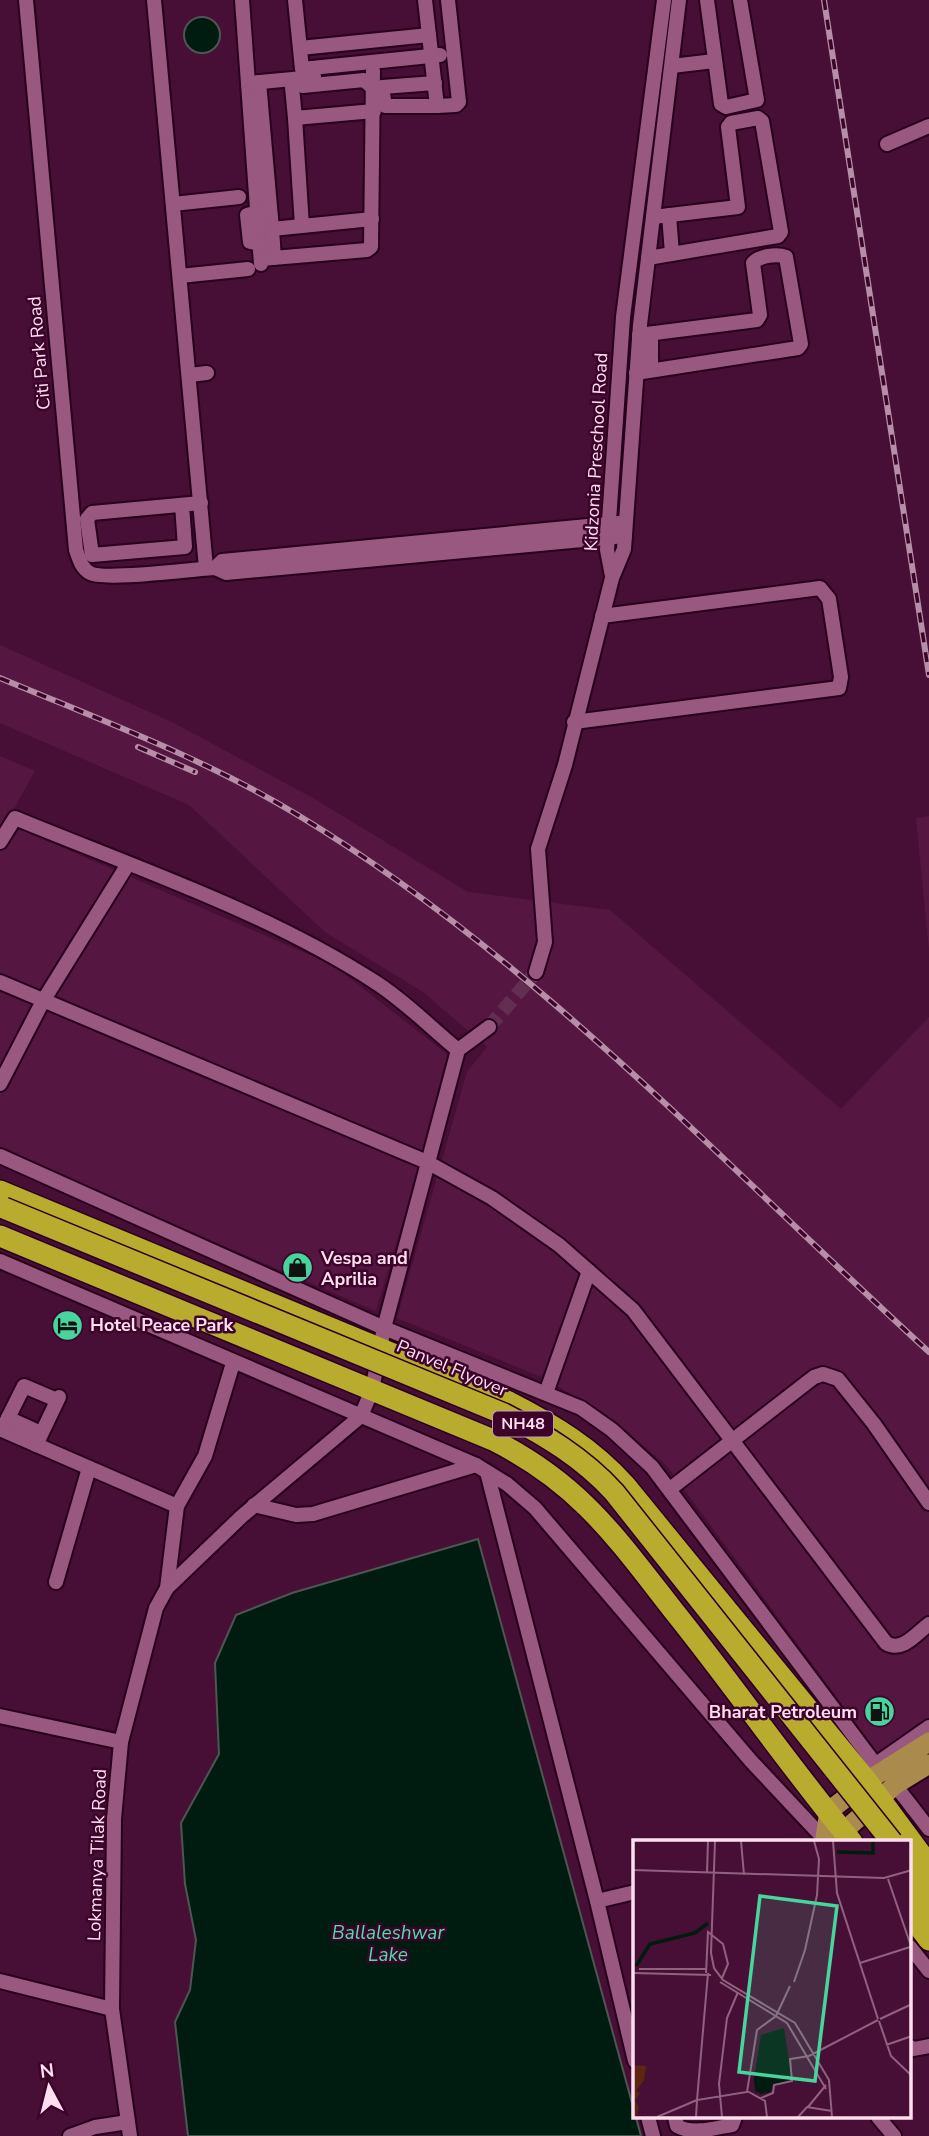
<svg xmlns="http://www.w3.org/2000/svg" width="929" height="2136" font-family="'Nunito Sans',sans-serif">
<rect width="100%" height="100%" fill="#480f36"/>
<!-- built -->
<g fill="#561642">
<path d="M 0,645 L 174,723 L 313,798 L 468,892 L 610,910 L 841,1109 L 929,1017 L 929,1718 L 877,1752 L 667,1466 L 614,1420 L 544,1378 L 397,1318 L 467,1072 L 487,1047 L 423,992 L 325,932 L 189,805 L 0,723 Z"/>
<path d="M 0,756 L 35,771 L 6,823 L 333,965 L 452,1058 L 376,1311 L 0,1151 Z"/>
<path d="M 929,816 L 929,950 L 916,818 Z"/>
</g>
<!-- water -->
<g fill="#001b0f" stroke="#4c5652" stroke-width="2">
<circle cx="202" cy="35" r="18"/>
<path d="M 478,1539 L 641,2136 L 188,2136 L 175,2022 L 190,1990 L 196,1940 L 185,1884 L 181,1823 L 219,1754 L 215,1663 L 236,1615 L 292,1593 Z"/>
</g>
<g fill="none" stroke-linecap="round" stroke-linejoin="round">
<!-- minor-tunnel -->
<path stroke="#632e52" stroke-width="14" stroke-dasharray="14 7" stroke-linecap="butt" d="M 489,1027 L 536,972"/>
<defs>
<g id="minor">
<path d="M 26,0 L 76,550 C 79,558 81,568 90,573 C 104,581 193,569 215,568 L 226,573 L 625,536"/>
<path d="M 154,0 L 206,568"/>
<path d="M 242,0 L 261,264"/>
<path d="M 295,0 L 302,69 L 440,55"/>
<path d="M 425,0 L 437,106 L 456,105 L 459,102 L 448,0"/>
<path d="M 707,0 L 721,104 L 726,107 L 757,100 L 740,0"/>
<path d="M 300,48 L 429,35"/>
<path d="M 672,66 L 714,61"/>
<path d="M 259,82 L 272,229"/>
<path d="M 250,83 L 314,77"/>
<path d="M 435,83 L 382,87 L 385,106 L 437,106"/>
<path d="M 303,86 L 364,80 L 373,88"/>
<path d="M 292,87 L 295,118"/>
<path d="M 887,144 L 929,126"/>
<path d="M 173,204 L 239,197"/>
<path d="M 258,212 L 247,215 L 250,242 L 260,244"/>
<path d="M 669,215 L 672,254"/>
<path d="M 372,219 L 302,226 L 295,118 L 374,111"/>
<path d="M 274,258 L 272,229 L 302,226"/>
<path d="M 648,258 L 778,236 L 781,232 L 762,121 L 758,118 L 731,123 L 728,127 L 738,207 L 653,217"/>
<path d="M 261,259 L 367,250 L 371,247 L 373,71"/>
<path d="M 180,276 L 248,269"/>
<path d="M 651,370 L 651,334"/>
<path d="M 636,373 L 798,348 L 801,344 L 786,257 C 777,253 759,256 753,263 L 760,315 L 757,320 L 639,335"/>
<path d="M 189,375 L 207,373"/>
<path d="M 182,505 L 185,547 L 92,555 L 87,519 L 92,513 L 201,503"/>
<path d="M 215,568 L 222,561 L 619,523"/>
<path d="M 612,576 L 607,550 L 623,317 L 664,0"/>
<path d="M 574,722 L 839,688 L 841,677 L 829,599 L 820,588 L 602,616"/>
<path d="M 0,842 L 15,818 C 136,868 265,911 375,982 C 405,1001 431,1028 458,1050"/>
<path d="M 536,972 L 545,942 L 538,849 L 565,765 L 612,578 L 624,549 L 640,325 L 679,0"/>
<path d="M 0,982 L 427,1162 L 492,1198 L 559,1245 L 633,1310 L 886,1643 C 902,1653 917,1633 929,1624"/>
<path d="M 0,1084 L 43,1001 L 128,864"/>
<path d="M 0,1156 L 384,1328 L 581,1408 L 612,1430 L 652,1467 L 881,1772"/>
<path d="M 0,1261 L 476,1465 L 507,1484 L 535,1508 L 751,1761 L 827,1842"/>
<path d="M 546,1393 L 589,1271"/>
<path d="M 8,1418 L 41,1433"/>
<path d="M 0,1429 L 177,1506"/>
<path d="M 2,1430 L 24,1386 L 57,1400"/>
<path d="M 36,1445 L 59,1397"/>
<path d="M 487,1472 L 597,1901"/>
<path d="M 670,1489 L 814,1377 L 823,1374 L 838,1379 L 874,1424 L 929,1503"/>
<path d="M 254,1505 L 296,1515 L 313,1514 L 476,1465"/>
<path d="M 56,1582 L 89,1468"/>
<path d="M 167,1588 L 177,1506 L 205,1456 L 233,1363"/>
<path d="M 0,1716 L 121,1742"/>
<path d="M 869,1769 L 929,1727"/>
<path d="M 895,1785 L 929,1829"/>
<path d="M 635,1892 L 597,1901 L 635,2061"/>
<path d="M 910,1947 L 929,1971"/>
<path d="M 0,1981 L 112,2009"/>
<path d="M 910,2047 L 914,2049 L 929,2046"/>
<path d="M 648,2117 L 653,2136"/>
<path d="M 675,2117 L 677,2126 C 693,2135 715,2128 732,2125 L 735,2117"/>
<path d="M 878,2117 L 894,2136"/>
<path d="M 70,2136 L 95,2127 L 128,2122"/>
<path d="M 130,2136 L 112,2009 L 114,1819 L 121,1742 L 156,1608 L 167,1588 L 242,1516 L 361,1416 L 372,1390 L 384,1328 L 458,1050 L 489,1027"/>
</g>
<path id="major" d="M 929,1742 L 867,1781 L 829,1811 L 825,1838 L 844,1831 L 895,1785 L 929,1764"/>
<g id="highway">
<path d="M 0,1191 L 509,1402 C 552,1424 592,1448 625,1485 L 867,1781 L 929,1865"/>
<path d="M 0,1236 L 493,1440 C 580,1484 615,1536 673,1610 C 734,1686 790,1767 852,1842"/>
<path d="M 910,1866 L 929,1891"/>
<path d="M 910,1888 L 929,1914"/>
<path d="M 910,1915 L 929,1940"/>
</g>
</defs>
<!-- minor casing -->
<use href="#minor" stroke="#27001b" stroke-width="18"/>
<!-- major casing -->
<use href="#major" stroke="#27001b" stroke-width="23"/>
<!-- highway casing -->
<use href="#highway" stroke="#27001b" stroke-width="24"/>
<!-- minor -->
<use href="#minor" stroke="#98587f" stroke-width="14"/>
<!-- major -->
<use href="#major" stroke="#ab8a4e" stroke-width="19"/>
<!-- highway -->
<use href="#highway" stroke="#b8ab2e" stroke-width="21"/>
<defs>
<g id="rail">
<path d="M 824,0 L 929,675"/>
<path d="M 0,678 C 100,720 204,758 296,814 C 533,956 726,1167 929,1352"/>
<path d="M 138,747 L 195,772"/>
</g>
</defs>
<!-- rail casing -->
<use href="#rail" stroke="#b78ea7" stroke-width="6"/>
<!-- rail -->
<use href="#rail" stroke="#3c032b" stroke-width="3.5" stroke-dasharray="10" stroke-linecap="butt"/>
<defs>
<path id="highway-bridge" d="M 4,1208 L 504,1414 C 545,1435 583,1458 614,1492 L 892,1842"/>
</defs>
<!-- highway-bridge casing -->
<use href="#highway-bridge" stroke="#27001b" stroke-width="24" stroke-linecap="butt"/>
<!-- highway-bridge -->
<use href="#highway-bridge" stroke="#b8ab2e" stroke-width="21"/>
</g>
<!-- icons -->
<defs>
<symbol id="shop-disc" viewBox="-11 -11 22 22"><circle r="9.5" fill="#47d49d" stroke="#3c032b"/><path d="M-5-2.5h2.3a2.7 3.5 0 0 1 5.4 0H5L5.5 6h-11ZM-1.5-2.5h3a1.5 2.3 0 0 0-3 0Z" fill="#111"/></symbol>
<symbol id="hotel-disc" viewBox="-11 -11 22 22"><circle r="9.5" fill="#47d49d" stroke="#3c032b"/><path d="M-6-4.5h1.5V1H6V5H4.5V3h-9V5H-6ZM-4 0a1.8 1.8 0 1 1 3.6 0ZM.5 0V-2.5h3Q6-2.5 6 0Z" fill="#111"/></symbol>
<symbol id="fuel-disc" viewBox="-11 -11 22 22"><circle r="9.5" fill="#47d49d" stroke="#3c032b"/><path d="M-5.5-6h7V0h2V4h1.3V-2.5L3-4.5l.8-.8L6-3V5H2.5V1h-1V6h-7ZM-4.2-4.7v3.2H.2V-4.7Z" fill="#111"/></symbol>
</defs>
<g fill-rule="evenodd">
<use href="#shop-disc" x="280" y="1250" width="35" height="35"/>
<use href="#hotel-disc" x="50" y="1308" width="35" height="35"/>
<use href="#fuel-disc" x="862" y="1694" width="35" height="35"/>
</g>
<g text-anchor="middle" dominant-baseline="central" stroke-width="5" stroke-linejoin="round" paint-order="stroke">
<!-- shield labels -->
<rect fill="#3c032b" stroke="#c39db4" stroke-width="2" x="493" y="1411.5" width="60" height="25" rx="5"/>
<g font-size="16" font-weight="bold" fill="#fddfef">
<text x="523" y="1424">NH48</text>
</g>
<!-- street labels -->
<g font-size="18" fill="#fddfef" stroke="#3c032b">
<text transform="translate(39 353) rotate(-95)">Citi Park Road</text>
<text transform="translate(596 452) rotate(-87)">Kidzonia Preschool Road</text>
<text transform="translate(452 1368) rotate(23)">Panvel Flyover</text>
<text transform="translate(97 1855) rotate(-88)">Lokmanya Tilak Road</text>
</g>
<!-- poi labels -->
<g font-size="18" font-weight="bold" fill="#fddfef" stroke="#3c032b" text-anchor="start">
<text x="321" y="1258">Vespa and<tspan x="321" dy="21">Aprilia</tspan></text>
<text x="90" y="1325">Hotel Peace Park</text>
<text x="857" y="1712" text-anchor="end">Bharat Petroleum</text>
</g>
<!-- water labels -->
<g font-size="19" font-style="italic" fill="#4edea6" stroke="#3c032b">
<text x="388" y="1933">Ballaleshwar<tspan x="388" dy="22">Lake</tspan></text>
</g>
</g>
<!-- overview -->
<g transform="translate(633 1840)">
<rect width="278" height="278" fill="#480f36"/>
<path d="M 0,225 L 13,226 L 11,240 L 3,251 L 7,253 L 2,261 L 6,267 L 3,277 L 0,276 Z" fill="#5c270e"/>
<path d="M 151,188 L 159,240 L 140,244 L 138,252 L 128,254 L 122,251 L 121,238 L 128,195 Z" fill="#001b0f"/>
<path fill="none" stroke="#001b0f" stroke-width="3.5" d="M 204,12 L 240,13 L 240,1M 3,126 L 17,104 L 62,93 L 75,83"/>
<path fill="none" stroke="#906280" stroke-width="2" d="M 82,1 L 78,113 L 81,128 L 90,140 L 162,183 L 196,240 L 199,277M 108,1 L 111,35M 200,1 L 204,53 L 245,179M 0,30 L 251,38 L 279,30M 74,33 L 75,1M 255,39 L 279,109M 172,110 L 184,55 L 186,19 L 181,1M 227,123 L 277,107M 6,129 L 73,129M 0,133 L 78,135M 73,133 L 75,92 L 90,104 L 95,124 L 89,138M 87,142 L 154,183 L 193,249M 161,142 L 172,110M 247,179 L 279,164M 246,181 L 258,216 L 279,236M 253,205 L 279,196M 176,216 L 245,180M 114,251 L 132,261 L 134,277M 128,258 L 140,253 L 141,245 L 159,241 L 157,219 L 176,216M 175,267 L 193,245M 24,277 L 64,260 L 75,133M 63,277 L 64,260 L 114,252 L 124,190 L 143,176 L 157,146M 89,277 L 86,244 L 94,178 L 105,152M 165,277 L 174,267 L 199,271"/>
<path fill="#47d49d" fill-opacity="0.15" stroke="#47d49d" stroke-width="3.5" d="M 127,56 L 204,66 L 182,241 L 106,232 Z"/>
<rect width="278" height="278" fill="none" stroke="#fddfef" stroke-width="3.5"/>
</g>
<!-- north arrow -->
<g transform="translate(49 2087) rotate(353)" stroke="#3c032b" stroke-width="5" paint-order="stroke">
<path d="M0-5L12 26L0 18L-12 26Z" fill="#fddfef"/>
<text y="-10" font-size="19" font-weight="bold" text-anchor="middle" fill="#fddfef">N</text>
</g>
</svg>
